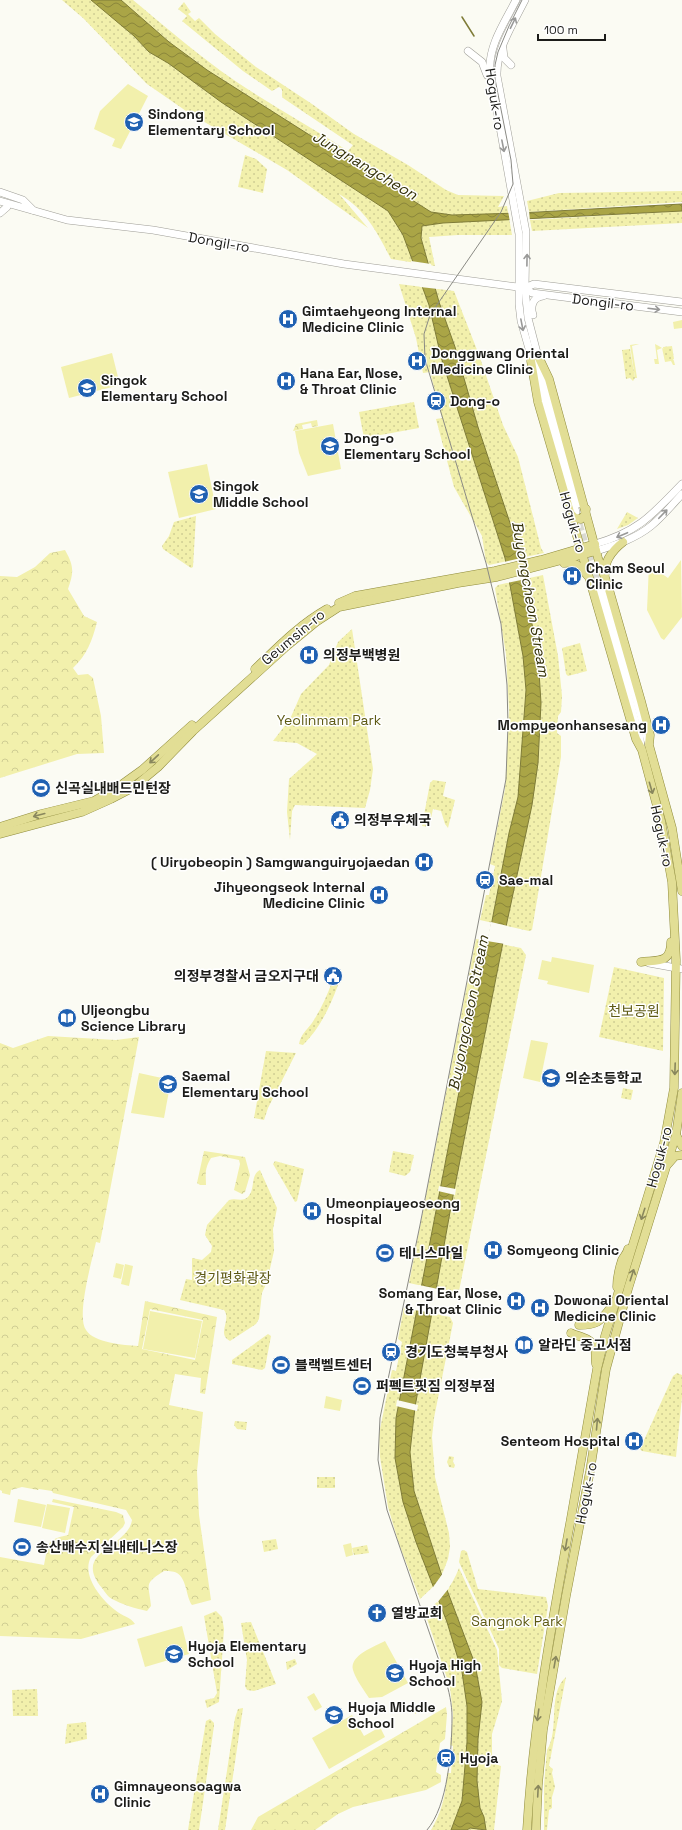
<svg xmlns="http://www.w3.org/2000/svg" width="682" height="1830" font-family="'Space Grotesk','Noto Sans KR',sans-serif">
<defs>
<pattern id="forest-crowns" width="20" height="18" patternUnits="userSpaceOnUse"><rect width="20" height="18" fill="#f2f0ac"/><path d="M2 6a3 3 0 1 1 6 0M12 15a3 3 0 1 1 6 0" fill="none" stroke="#cfcd93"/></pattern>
<pattern id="park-dots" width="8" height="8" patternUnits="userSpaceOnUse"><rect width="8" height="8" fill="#f2f0ac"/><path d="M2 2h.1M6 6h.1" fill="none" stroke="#cfcd93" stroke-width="1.8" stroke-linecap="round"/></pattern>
<pattern id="water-waves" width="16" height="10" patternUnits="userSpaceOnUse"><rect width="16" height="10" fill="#aaa546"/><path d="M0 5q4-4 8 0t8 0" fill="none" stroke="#8a863a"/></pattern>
</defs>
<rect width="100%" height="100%" fill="#fbfbf3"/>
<!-- green -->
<g fill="#f2f0ac">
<path d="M 128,84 L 148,96 L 121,149 L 112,146 L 115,139 L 94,129 L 100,111 Z"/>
<path d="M 682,320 L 682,328 L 674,329 L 673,322 Z"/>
<path d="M 637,344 L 639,344 L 632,346 L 637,378 L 635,378 L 630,345 Z"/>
<path d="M 655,344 C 664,349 673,353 675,365 L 673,365 L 671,361 L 665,362 L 662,348 L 657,350 L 659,364 L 655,364 L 654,359 L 657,359 Z"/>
<path d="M 112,353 L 120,385 L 69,398 L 61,367 Z"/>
<path d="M 333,424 L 341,469 L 308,476 L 299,453 L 295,431 Z"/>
<path d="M 207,464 L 216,509 L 179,518 L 168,472 Z"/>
<path d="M 681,560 L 682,617 L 664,640 L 661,638 L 647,610 L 649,565 L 668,578 Z"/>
<path d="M 552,957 L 594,965 L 589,993 L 547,984 L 548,981 L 538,979 L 542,960 L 551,962 Z"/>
<path d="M 531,1040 L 548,1043 L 540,1082 L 523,1078 Z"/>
<path d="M 139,1073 L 171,1080 L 164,1118 L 131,1113 Z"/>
<path d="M 116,1263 L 124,1265 L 121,1279 L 113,1277 Z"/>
<path d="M 125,1264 L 133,1266 L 129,1286 L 121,1284 Z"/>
<path d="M 150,1311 L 202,1321 L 195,1358 L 143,1349 Z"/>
<path d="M 326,1396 L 342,1400 L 340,1411 L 324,1408 Z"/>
<path d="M 18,1499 L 46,1505 L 41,1527 L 14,1522 Z"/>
<path d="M 47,1504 L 70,1508 L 65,1533 L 42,1528 Z"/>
<path d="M 351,1543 L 353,1555 L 346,1557 L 343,1545 Z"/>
<path d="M 182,1626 L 189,1654 L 145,1667 L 137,1639 Z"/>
<path d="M 385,1641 L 408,1683 L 382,1697 L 369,1698 C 364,1690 356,1680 353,1670 C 349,1655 376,1646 385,1641 Z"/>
<path d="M 314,1693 L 322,1707 L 315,1711 L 307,1697 Z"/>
<path d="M 424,1702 L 427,1707 L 415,1714 L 412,1709 Z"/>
<path d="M 352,1715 L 364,1736 L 380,1727 L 385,1737 L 329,1769 L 312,1738 Z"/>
</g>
<!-- forest -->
<g fill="url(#forest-crowns)" fill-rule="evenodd">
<path d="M 317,420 L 318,426 L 312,427 L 311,423 L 302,425 L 303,429 L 293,431 L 296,424 Z"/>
<path d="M 65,550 C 74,566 74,572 68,589 L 84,616 L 97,622 C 92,641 87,655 73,668 L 78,675 L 88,674 L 93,678 L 101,716 L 104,753 L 77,754 L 0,778 L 0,576 L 17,577 L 35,567 L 50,553 Z"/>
<path d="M 48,1036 L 116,1040 L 139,1037 L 100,1243 L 96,1242 C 92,1261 76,1316 86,1330 C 94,1343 124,1345 138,1346 L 145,1301 L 217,1317 L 205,1394 L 200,1393 L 201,1378 L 175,1374 L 169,1405 L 203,1412 L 197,1471 L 199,1515 L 211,1600 L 192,1605 C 186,1597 187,1579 177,1573 C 173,1571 167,1571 164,1571 C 143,1584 149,1584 151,1606 L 147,1611 C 137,1609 121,1604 112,1599 C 108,1597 105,1592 102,1588 C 71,1551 128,1548 132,1520 L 126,1510 L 53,1493 L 52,1491 L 39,1489 L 38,1490 L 22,1487 L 11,1490 L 10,1495 L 2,1493 L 2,1491 L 0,1490 L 0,1043 L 13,1048 ZM 150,1309 L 203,1320 L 195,1360 L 142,1349 Z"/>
<path d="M 204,1151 L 245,1157 L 250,1175 L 245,1192 L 242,1194 L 234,1190 L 240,1164 L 239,1160 L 220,1156 L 211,1158 C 204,1170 206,1173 206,1185 L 200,1185 L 197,1183 Z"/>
<path d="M 53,1499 L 116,1512 L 123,1515 L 125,1523 L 123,1527 L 91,1557 C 81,1575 101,1599 115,1610 C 123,1617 130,1616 135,1624 L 81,1639 L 0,1636 L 0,1557 L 44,1565 C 49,1543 45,1540 68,1535 L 74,1507 L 52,1502 Z"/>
<path d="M 446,1707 L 447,1714 L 445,1739 L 440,1743 L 436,1772 L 441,1775 L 441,1782 L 426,1790 L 353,1807 L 338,1814 L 315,1830 L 251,1830 L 258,1817 Z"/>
</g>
<!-- park -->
<g fill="url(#park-dots)">
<path d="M 62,0 L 133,0 C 162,24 191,49 221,71 C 261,100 306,124 348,151 L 353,145 L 366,154 L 283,98 C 280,94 285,90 279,87 L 272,91 L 243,71 L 182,21 L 187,16 L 178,9 L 184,2 L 191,12 L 188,14 L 195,21 L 199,18 L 215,34 L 256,67 L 312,104 L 354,134 L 408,165 L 446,190 L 458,195 L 504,196 L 498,207 L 507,206 L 512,235 L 458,235 L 429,237 L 435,266 L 391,259 C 377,232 366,210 339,194 L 368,228 L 287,170 L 189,113 L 147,84 L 83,18 Z"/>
<path d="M 245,155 L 256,159 L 267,169 L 263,193 L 238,187 Z"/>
<path d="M 682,191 L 682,202 L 529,212 L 527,201 L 559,193 Z"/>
<path d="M 682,211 L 682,223 L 532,231 L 530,220 Z"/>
<path d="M 399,284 L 454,291 L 479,355 L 503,425 L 518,457 L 541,548 L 544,553 L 489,565 L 486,562 L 482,536 L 454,487 L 436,419 L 442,418 L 430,372 L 423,373 L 416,338 Z"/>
<path d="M 672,346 L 674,359 L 665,360 L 663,347 Z"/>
<path d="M 630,349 L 635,378 L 633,381 L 630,378 L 626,379 L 622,350 Z"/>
<path d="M 414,402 L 419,428 L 364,438 L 359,412 Z"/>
<path d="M 627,512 L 638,518 L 628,525 L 617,529 Z"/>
<path d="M 196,516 L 193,567 L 191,568 L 163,549 L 162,546 L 169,536 L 174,522 Z"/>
<path d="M 543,575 L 558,656 L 562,696 L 561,712 L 558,716 L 557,733 L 561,736 L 561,757 L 532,930 L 529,931 L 480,920 L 486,895 L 489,895 L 495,866 L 490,864 L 505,789 L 509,710 L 506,654 L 495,588 L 498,585 Z"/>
<path d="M 352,629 L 373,769 L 370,790 L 365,808 L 295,805 L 292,811 L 290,840 L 287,812 L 289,779 L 317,754 L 297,743 L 273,741 L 290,719 L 301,694 L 329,665 L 338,642 Z"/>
<path d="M 580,643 L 587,671 L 568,676 L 566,674 L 562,648 Z"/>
<path d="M 433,780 L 446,782 L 443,796 L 455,800 L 448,828 L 445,824 L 441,811 L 433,809 L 429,827 L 422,826 L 430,783 Z"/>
<path d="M 476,939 L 521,948 L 526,955 L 459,1291 L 455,1293 L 409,1283 Z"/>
<path d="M 614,967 L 664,978 L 663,1051 L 599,1037 Z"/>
<path d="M 332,982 L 338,985 C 330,1007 320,1028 303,1045 L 299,1044 C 301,1034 306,1031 312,1023 C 320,1011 327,996 332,982 Z"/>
<path d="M 266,1051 L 296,1053 L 268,1108 L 264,1120 L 254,1118 Z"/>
<path d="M 623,1088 L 633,1090 L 631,1100 L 621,1098 Z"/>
<path d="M 393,1151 L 414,1155 L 410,1172 L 405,1176 L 389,1172 Z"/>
<path d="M 275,1161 L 304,1169 L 297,1201 L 295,1202 L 273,1164 Z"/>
<path d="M 260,1170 L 277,1208 L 273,1229 L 274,1251 L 267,1282 L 262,1293 L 259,1319 L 256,1324 L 230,1341 C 216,1334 232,1320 224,1310 L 180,1300 L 186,1279 L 192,1280 L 192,1258 L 202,1260 L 211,1252 L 212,1246 L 205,1235 L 207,1225 L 229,1200 C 235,1198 240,1201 245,1199 C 257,1193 249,1175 260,1170 Z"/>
<path d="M 404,1307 L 450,1317 L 453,1323 L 434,1418 L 432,1437 L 435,1477 L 449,1533 L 450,1547 L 448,1559 L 443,1572 L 435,1585 L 420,1599 L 399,1544 L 388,1507 L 380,1457 L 379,1434 L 392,1370 L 396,1371 L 402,1342 L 398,1339 Z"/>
<path d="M 268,1334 L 271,1336 L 265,1368 L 262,1370 L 232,1364 L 232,1360 Z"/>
<path d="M 677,1373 L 682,1375 L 682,1397 L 676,1457 L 642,1451 L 640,1449 L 673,1376 Z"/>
<path d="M 235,1421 L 247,1422 L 246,1430 L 237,1429 L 234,1425 Z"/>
<path d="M 449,1456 L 454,1457 L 453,1462 L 455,1465 L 454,1468 L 449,1467 L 447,1462 Z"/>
<rect x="317" y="1477" width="18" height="11"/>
<path d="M 276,1539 L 278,1549 L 264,1552 L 262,1541 Z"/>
<path d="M 367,1545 L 369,1553 L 354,1555 L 352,1548 Z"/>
<path d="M 464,1550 L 467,1552 L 478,1589 L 546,1597 L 548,1606 L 537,1674 L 502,1668 L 499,1665 L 499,1649 L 459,1562 L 461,1551 Z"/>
<path d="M 459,1568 L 497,1650 L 502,1701 L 492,1734 L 492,1763 L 501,1766 L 494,1830 L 431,1830 C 442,1812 446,1794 447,1773 L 451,1773 L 453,1746 L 450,1745 L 453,1715 L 450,1687 L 425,1613 C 440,1600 452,1587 459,1568 Z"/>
<path d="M 216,1611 L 222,1617 L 224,1629 L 219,1702 L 207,1708 L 205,1700 L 214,1698 L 217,1693 L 204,1616 Z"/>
<path d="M 251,1622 L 276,1684 L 254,1691 L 247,1690 L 245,1686 L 247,1660 L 241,1623 Z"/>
<path d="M 295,1659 L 297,1664 L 287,1670 L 286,1662 Z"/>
<path d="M 566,1677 L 549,1766 L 553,1769 L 552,1773 L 555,1787 L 552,1797 L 552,1808 L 549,1810 L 547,1830 L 544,1830 L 544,1785 L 547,1750 C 560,1730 547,1693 566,1677 Z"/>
<path d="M 37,1689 L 38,1716 L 13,1716 L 12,1690 Z"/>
<path d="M 243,1708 L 225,1830 L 218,1830 L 235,1718 L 238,1709 Z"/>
<path d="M 210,1719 L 214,1723 L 214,1726 L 199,1830 L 188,1830 L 206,1721 Z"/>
<path d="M 86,1722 L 87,1739 L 65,1744 L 67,1724 Z"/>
</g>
<!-- water -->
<path fill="url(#water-waves)" stroke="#7f7c38" d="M 91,0 L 121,0 L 169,42 L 207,70 L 431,212 L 452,215 L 520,213 L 682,204 L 682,211 L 443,223 L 422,226 L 421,238 L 439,302 L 455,347 L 478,427 L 517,544 L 538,656 L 541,703 L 538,763 L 532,805 L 507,922 L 452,1201 L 415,1407 L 410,1452 L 414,1491 L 444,1582 L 475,1664 L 482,1702 L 478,1739 L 477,1781 L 480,1808 L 484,1817 L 486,1830 L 470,1828 L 467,1830 L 451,1830 L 462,1801 L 467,1742 L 467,1706 L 462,1672 L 447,1622 L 416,1542 L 403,1502 L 395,1458 L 396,1418 L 509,833 L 518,797 L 526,690 L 523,656 L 505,558 L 441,357 L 429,305 L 403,235 L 388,211 L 221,102 L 168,63 L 149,52 L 134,36 Z"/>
<!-- pier -->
<g fill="#fbfbf3">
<path d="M 529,210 L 530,222 L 510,222 L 508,211 Z"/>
<path d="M 411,261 L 431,264 L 438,289 L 420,287 Z"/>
<path d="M 521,558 L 526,579 L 507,583 L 504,562 Z"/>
<rect x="522" y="720" width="20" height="4"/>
<path d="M 491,922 L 508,926 L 505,944 L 487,941 Z"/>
<path d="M 439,1186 L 456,1189 L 455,1195 L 438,1191 Z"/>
<path d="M 419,1285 L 438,1289 L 434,1313 L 414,1310 Z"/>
<path d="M 397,1400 L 418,1405 L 417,1411 L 396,1406 Z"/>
<path d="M 443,1573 L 449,1588 L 437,1603 L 431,1590 Z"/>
</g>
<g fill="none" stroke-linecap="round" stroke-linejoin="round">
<!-- stream -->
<path stroke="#7f7c38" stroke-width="1.5" d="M 462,17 L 474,36"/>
<!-- secondary-tunnel -->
<g stroke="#dadad2" stroke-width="7" stroke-dasharray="7 3.5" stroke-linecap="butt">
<path d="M 576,514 L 599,589"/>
<path d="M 599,570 L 604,587"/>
</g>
<defs>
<g id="secondary">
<path d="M 516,0 C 505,22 488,46 490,71 L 519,234 L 519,304 L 521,321 L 576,512"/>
<path d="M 525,0 C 513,24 496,49 497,76 L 526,232 L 525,288 L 528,318 L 544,380 L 579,504"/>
<path d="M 503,49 L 504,58 L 511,65"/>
<path d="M 468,51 L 482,62 L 487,75"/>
<path d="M 0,192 L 23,200 L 33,210"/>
<path d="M 0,201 L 67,220 L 153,230 L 344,264 L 525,288 L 532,293 L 682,312"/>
<path d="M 0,213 L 7,207"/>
<path d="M 525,288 L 534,284 L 682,302"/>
<path d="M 533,315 C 530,306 533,297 543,296"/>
<path d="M 595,544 C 638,532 652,515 682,484"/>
<path d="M 596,551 C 615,545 635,539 651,526 C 662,517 672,505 682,494"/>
<path d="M 604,587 L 649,745"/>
<path d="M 599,589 L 640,738 L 641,747"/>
<path d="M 649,963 L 682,969"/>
</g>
<g id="primary">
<path d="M 539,358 L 549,379 L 598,558 L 608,586 L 641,701 L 650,735 L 649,745 L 672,828 L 682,891"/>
<path d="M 571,514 L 575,518 L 581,519 L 585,515 L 586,509"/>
<path d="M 564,563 C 576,561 580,567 587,575"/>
<path d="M 605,574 C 604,561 613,550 623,542"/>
<path d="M 339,603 L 355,596 L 495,571 L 541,560 L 595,544"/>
<path d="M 255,669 C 278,647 299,625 327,609"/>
<path d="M 0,827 L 41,814 L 94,801 L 117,788 L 142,770 L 192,725"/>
<path d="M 0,834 L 82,812 L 111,799 L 134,787 L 158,767 L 193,731 L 288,645 L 316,622 L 339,607 L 458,583 L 497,577 L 596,551"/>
<path d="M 641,962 C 657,960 671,964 671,942"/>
<path d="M 675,1133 L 682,1146"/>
<path d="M 668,1164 L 675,1156 L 682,1155"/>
<path d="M 617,1287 C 617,1278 619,1269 622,1260 C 624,1256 627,1254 628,1249"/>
<path d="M 579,1325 C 599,1325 600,1321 612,1306"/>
<path d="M 571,1333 C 579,1337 592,1338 595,1348 C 596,1353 595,1358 596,1364"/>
<path d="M 527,1830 C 533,1725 552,1622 571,1518 C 580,1468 588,1419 597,1369 L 605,1336 L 664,1143 L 674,1088 L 676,960 L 672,882 L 661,821 L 642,750 L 636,739 L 538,402 L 531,361"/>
<path d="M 536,1830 L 538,1785 L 543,1730 L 566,1596 L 590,1471 L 606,1369 L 628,1289 L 676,1135 L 682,1093"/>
</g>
</defs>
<!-- secondary casing -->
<use href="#secondary" stroke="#9e9d96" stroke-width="8"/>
<!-- primary casing -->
<use href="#primary" stroke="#908c3c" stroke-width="9"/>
<!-- secondary -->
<use href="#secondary" stroke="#fff" stroke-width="7"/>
<!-- primary -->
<use href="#primary" stroke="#e2de95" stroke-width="8"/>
<!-- tram -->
<path stroke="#8a8a84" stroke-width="1" d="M 427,1830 C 448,1806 452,1749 452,1717 C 452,1704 449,1691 445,1678 L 387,1510 L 378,1460 L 380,1418 L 420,1225 L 506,779 L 508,725 L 507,685 L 501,624 L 486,563 L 425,359 L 424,334 L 430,315 L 501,212 L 513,184 L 511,160 L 495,79 L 495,65 L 498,52 L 509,26 L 522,0"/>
</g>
<!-- one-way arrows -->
<defs><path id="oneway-shaft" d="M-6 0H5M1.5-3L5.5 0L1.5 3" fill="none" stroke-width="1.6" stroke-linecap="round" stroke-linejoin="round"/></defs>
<g stroke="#999998">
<use href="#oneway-shaft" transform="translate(513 23) rotate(-64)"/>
<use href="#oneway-shaft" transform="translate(503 146) rotate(79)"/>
<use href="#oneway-shaft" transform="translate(527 260) rotate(-89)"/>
<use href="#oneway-shaft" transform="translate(654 309) rotate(7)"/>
<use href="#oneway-shaft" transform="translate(522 325) rotate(79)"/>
<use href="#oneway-shaft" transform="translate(663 514) rotate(-46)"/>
<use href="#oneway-shaft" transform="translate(622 535) rotate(157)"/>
</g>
<g stroke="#89875d">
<use href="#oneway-shaft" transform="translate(154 759) rotate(137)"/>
<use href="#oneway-shaft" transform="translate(651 788) rotate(74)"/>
<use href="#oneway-shaft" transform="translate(39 815) rotate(165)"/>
<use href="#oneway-shaft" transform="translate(675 1069) rotate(92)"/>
<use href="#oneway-shaft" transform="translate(643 1214) rotate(108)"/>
<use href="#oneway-shaft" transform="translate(632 1275) rotate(-72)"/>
<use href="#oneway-shaft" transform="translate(597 1424) rotate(-85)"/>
<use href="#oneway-shaft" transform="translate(566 1545) rotate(100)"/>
<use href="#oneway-shaft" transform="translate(555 1662) rotate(-80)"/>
<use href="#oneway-shaft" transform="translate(538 1715) rotate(98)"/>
<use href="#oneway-shaft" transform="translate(538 1791) rotate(-87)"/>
</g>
<!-- icons -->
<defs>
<symbol id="school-disc" viewBox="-11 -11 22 22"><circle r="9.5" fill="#2061b2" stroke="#fff"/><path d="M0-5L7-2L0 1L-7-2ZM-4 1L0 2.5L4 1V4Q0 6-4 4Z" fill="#fff"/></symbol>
<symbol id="hospital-disc" viewBox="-11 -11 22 22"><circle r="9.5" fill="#2061b2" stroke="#fff"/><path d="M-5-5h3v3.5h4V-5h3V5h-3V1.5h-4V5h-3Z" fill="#fff"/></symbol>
<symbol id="station-disc" viewBox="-11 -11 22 22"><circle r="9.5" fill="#2061b2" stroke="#fff"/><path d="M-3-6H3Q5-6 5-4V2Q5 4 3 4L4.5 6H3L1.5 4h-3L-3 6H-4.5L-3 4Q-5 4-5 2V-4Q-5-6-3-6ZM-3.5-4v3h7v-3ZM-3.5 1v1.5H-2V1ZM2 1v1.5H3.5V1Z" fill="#fff"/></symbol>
<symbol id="stadium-disc" viewBox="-11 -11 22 22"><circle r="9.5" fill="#2061b2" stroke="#fff"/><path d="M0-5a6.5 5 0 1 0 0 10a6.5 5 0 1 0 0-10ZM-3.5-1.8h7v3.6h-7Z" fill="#fff"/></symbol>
<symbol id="civic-disc" viewBox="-11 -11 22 22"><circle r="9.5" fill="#2061b2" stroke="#fff"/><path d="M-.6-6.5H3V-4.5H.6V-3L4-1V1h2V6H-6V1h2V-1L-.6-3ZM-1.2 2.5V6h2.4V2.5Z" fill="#fff"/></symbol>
<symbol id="library-disc" viewBox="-11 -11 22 22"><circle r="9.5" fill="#2061b2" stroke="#fff"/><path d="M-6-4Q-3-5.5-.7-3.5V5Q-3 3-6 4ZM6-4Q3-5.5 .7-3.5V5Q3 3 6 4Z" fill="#fff"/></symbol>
<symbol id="church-disc" viewBox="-11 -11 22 22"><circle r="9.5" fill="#2061b2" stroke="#fff"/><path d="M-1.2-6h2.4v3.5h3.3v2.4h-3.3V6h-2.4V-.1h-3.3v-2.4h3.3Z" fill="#fff"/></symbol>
</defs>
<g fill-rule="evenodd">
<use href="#school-disc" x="123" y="111" width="22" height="22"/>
<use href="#hospital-disc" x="277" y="308" width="22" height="22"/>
<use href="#hospital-disc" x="406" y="350" width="22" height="22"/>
<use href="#hospital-disc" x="275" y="370" width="22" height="22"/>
<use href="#school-disc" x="76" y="377" width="22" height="22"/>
<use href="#station-disc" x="425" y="390" width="22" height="22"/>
<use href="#school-disc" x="319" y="435" width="22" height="22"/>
<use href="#school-disc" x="188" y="483" width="22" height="22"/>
<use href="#hospital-disc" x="561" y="565" width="22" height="22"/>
<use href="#hospital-disc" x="298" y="644" width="22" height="22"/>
<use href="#hospital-disc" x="650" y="714" width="22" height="22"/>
<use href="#stadium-disc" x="30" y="777" width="22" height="22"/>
<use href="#civic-disc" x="329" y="809" width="22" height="22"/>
<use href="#hospital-disc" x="413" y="851" width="22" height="22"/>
<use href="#station-disc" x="474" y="869" width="22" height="22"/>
<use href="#hospital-disc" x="368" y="884" width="22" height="22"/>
<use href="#civic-disc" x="322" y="965" width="22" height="22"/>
<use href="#library-disc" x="56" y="1007" width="22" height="22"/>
<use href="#school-disc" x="540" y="1067" width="22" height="22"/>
<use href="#school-disc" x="157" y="1073" width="22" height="22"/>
<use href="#hospital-disc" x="301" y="1200" width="22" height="22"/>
<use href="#hospital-disc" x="482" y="1239" width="22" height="22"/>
<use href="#stadium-disc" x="374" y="1242" width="22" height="22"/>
<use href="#hospital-disc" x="505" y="1290" width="22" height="22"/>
<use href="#hospital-disc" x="529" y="1297" width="22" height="22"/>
<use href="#library-disc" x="513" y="1334" width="22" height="22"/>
<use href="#station-disc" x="380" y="1341" width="22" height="22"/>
<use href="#stadium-disc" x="270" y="1354" width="22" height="22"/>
<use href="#stadium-disc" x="351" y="1375" width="22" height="22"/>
<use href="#hospital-disc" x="623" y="1430" width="22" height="22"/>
<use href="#stadium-disc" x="11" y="1536" width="22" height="22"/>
<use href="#church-disc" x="366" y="1602" width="22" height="22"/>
<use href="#school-disc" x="163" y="1643" width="22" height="22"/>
<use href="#school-disc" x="384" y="1662" width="22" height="22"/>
<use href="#school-disc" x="323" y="1704" width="22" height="22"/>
<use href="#station-disc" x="435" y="1747" width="22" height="22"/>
<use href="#hospital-disc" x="89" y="1783" width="22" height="22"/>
</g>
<g text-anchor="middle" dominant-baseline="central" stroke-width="3" stroke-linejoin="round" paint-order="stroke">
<!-- street labels -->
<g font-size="14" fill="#1c1c19" stroke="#fff">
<text transform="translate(495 99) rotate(81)">Hoguk-ro</text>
<text transform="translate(219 242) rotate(10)">Dongil-ro</text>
<text transform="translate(603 302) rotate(7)">Dongil-ro</text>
<text transform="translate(573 522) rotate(74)">Hoguk-ro</text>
<text transform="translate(293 637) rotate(-40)">Geumsin-ro</text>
<text transform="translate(662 836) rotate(78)">Hoguk-ro</text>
<text transform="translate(659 1157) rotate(-75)">Hoguk-ro</text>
<text transform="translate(586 1493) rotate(-79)">Hoguk-ro</text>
</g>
<!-- poi labels -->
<g font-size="14" font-weight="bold" fill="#1c1c19" stroke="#fff" text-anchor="start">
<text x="148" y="114">Sindong<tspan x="148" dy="16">Elementary School</tspan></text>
<text x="302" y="311">Gimtaehyeong Internal<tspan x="302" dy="16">Medicine Clinic</tspan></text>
<text x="431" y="353">Donggwang Oriental<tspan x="431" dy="16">Medicine Clinic</tspan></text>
<text x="300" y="373">Hana Ear, Nose,<tspan x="300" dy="16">&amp; Throat Clinic</tspan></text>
<text x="101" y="380">Singok<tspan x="101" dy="16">Elementary School</tspan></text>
<text x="450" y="401">Dong-o</text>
<text x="344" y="438">Dong-o<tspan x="344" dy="16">Elementary School</tspan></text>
<text x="213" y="486">Singok<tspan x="213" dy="16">Middle School</tspan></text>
<text x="586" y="568">Cham Seoul<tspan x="586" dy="16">Clinic</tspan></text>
<text x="323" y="655">의정부백병원</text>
<text x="647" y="725" text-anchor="end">Mompyeonhansesang</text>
<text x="55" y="788">신곡실내배드민턴장</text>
<text x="354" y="820">의정부우체국</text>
<text x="410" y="862" text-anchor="end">( Uiryobeopin ) Samgwanguiryojaedan</text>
<text x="499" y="880">Sae-mal</text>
<text x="365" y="887" text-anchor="end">Jihyeongseok Internal<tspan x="365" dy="16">Medicine Clinic</tspan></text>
<text x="319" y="976" text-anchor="end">의정부경찰서 금오지구대</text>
<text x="81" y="1010">UIjeongbu<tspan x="81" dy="16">Science Library</tspan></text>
<text x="182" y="1076">Saemal<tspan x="182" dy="16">Elementary School</tspan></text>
<text x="565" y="1078">의순초등학교</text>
<text x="326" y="1203">Umeonpiayeoseong<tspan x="326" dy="16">Hospital</tspan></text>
<text x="507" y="1250">Somyeong Clinic</text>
<text x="399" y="1253">테니스마일</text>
<text x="502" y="1293" text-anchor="end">Somang Ear, Nose,<tspan x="502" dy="16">&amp; Throat Clinic</tspan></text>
<text x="554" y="1300">Dowonai Oriental<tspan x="554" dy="16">Medicine Clinic</tspan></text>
<text x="538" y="1345">알라딘 중고서점</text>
<text x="405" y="1352">경기도청북부청사</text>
<text x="295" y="1365">블랙벨트센터</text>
<text x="376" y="1386">퍼펙트핏짐 의정부점</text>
<text x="620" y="1441" text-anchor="end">Senteom Hospital</text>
<text x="36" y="1547">송산배수지실내테니스장</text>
<text x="391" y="1613">열방교회</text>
<text x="188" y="1646">Hyoja Elementary<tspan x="188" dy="16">School</tspan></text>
<text x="409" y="1665">Hyoja High<tspan x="409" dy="16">School</tspan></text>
<text x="348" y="1707">Hyoja Middle<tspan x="348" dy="16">School</tspan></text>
<text x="460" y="1758">Hyoja</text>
<text x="114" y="1786">Gimnayeonsoagwa<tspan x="114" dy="16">Clinic</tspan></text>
</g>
<!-- park labels -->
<g font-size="14" fill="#5e5a14" stroke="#fff">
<text x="329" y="720">Yeolinmam Park</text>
<text x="634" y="1011">천보공원</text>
<text x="233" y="1278">경기평화광장</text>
<text x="517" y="1621">Sangnok Park</text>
</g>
<!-- water labels -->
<g font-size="15" font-style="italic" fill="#353209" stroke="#fff">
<text transform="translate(365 165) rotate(31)">Jungnangcheon</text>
<text transform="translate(531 599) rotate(80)">Buyongcheon Stream</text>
<text transform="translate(468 1013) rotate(-79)">Buyongcheon Stream</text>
</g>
</g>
<!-- scale -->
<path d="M538 34v6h67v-6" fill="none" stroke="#1c1c19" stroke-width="2"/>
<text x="544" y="34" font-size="12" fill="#1c1c19" stroke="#ffffff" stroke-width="3" paint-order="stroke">100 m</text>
</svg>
